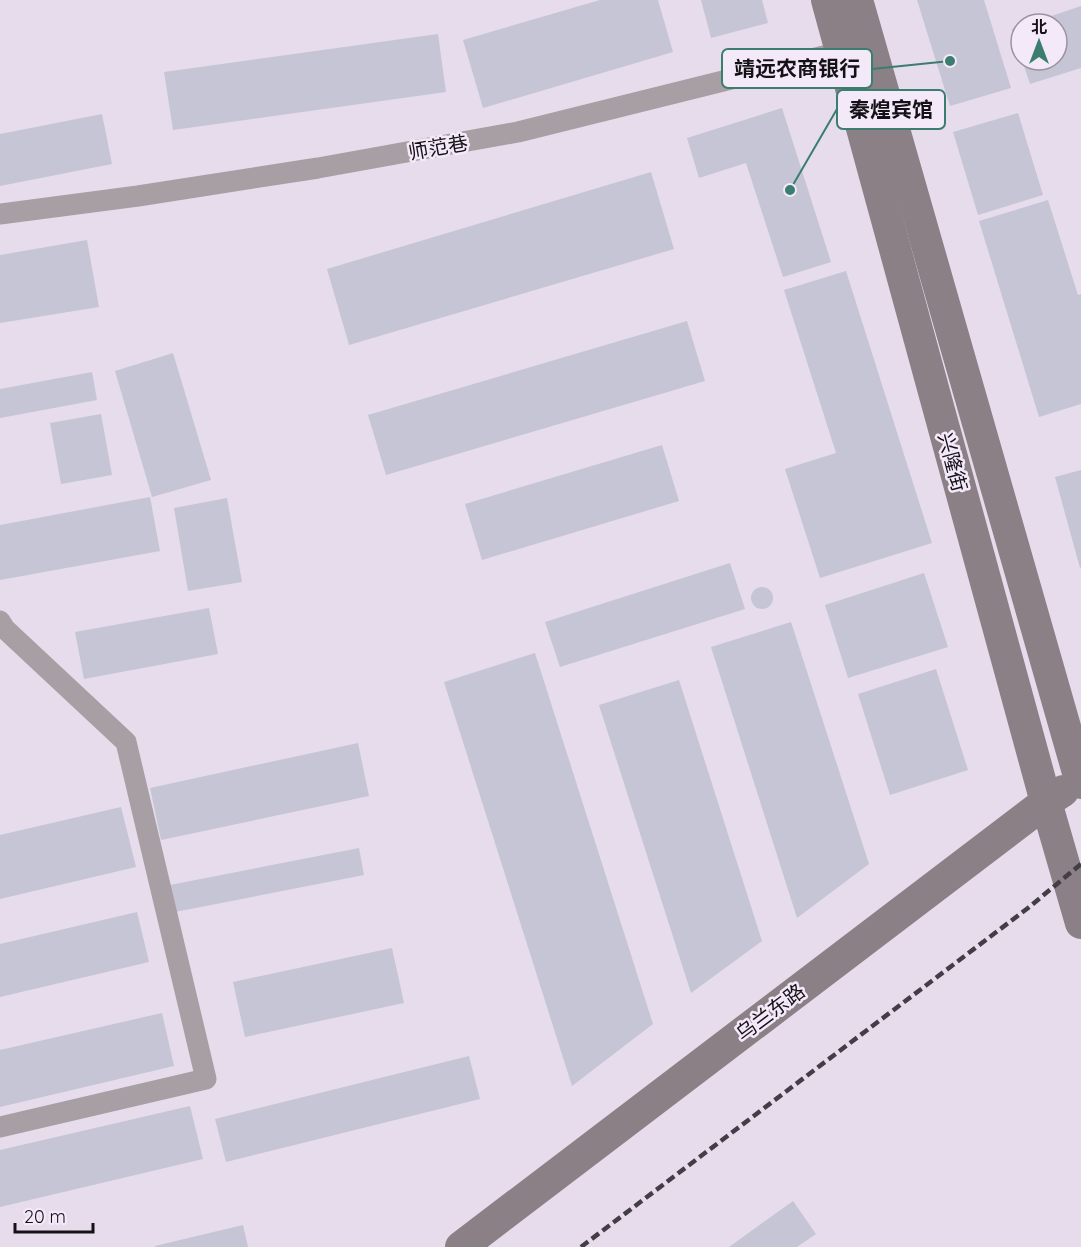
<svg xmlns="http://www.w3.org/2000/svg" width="1081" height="1247" font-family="Quicksand,'Noto Sans SC',sans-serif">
<rect width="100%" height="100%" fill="#e6dcec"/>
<!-- building -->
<g fill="#c5c5d6">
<path d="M 600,0 L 658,0 L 673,52 L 483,108 L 463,40 Z"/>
<path d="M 701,0 L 762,0 L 768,23 L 711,38 Z"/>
<path d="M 917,0 L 984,0 L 1011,88 L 950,106 Z"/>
<path d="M 1081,6 L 1081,68 L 1030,84 L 1022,60 L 1057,60 L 1057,24 L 1028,24 Z"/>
<path d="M 1021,26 L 1021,55 L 1012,29 Z"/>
<path d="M 438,34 L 446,92 L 173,130 L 164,72 Z"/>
<path d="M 782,108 L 831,262 L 783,277 L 746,163 L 699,178 L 687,138 Z"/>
<path d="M 1018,113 L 1043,195 L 978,215 L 953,132 Z"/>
<path d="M 102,114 L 112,164 L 0,186 L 0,134 Z"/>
<path d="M 651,172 L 674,249 L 349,345 L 327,269 Z"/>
<path d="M 1048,200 L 1078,295 L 1081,294 L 1081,404 L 1039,417 L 979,221 Z"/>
<path d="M 87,240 L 99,307 L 0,323 L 0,255 Z"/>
<path d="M 846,271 L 932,543 L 820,578 L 785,469 L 836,453 L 784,290 Z"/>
<path d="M 687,321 L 705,381 L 386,475 L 368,415 Z"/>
<path d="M 173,353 L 211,480 L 152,497 L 115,371 Z"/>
<path d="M 92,372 L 97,400 L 0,418 L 0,389 Z"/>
<path d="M 101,414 L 112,475 L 61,484 L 50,423 Z"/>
<path d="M 662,445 L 679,501 L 482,560 L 465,504 Z"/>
<path d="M 1081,470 L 1081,567 L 1080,568 L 1055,477 Z"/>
<path d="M 150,497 L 160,551 L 0,580 L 0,525 Z"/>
<path d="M 227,498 L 242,582 L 188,591 L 174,508 Z"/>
<path d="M 730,563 L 745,609 L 560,667 L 545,622 Z"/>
<path d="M 924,573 L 948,647 L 848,678 L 825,605 Z"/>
<circle cx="762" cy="598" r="11"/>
<path d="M 209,608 L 218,654 L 84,679 L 75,632 Z"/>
<path d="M 791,622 L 869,864 L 797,918 L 711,647 Z"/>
<path d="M 535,653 L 653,1024 L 572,1086 L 444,682 Z"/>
<path d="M 936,669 L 968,770 L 890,795 L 858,694 Z"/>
<path d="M 679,680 L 762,941 L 691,993 L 599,705 Z"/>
<path d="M 358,743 L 369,796 L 161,840 L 150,788 Z"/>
<path d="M 121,807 L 136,867 L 0,899 L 0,835 Z"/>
<path d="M 359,848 L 364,875 L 175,912 L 170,885 Z"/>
<path d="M 137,912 L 149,962 L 0,997 L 0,944 Z"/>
<path d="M 392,948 L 404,1003 L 245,1037 L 233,982 Z"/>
<path d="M 162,1013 L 174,1066 L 0,1107 L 0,1050 Z"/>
<path d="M 469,1056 L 480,1099 L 226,1162 L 215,1119 Z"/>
<path d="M 190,1106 L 203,1159 L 0,1207 L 0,1150 Z"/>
<path d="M 793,1201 L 816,1234 L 797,1247 L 729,1247 Z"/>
<path d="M 243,1225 L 248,1247 L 155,1247 L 155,1246 Z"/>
</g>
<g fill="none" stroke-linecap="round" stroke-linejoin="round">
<!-- street -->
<g stroke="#a79fa4" stroke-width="21">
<path d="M 0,214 L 138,196 L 318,168 L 518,132 L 852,49"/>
<path d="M 0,621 L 5,629 L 126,742 L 206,1079 L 0,1127"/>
</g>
<!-- secondary -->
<g stroke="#8b8086" stroke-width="32">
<path d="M 827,0 L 1046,802 L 1081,923"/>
<path d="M 857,0 L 1081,783"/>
<path d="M 461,1247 L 1046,802 L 1063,791"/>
</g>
<!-- rail -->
<path stroke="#433e46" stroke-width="4.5" stroke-dasharray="9 4.5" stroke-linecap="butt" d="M 581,1247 L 1028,908 L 1081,864"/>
</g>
<g text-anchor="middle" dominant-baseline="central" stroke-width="5" stroke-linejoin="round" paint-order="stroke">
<!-- street labels -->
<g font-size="20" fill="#151217" stroke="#f4e9f9">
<text transform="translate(438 147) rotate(-10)">师范巷</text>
<text transform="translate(953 462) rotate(75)">兴隆街</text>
<text transform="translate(770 1012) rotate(-37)">乌兰东路</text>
</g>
</g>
<!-- callouts -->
<path fill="none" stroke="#3b7d6e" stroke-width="2" d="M950 61L872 69M790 190L837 109"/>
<g fill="#3b7d6e" stroke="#f4e9f9" stroke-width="2">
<circle cx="950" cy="61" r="6"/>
<circle cx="790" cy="190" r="6"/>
</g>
<g fill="#f4e9f9" stroke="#3b7d6e" stroke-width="2">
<rect x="722" y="49" width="150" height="39" rx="6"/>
<rect x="837" y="90" width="108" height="39" rx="6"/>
</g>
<g font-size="21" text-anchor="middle" font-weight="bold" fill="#151217">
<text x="797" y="76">靖远农商银行</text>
<text x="891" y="117">秦煌宾馆</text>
</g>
<!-- north arrow -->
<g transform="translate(1039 42)"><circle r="28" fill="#f4e9f9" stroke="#9b939f" stroke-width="1.5"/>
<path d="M0-4.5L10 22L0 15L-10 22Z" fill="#3b7d6e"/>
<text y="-9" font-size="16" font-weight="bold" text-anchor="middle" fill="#151217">北</text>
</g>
<!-- scale -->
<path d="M15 1223v9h78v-9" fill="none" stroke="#151217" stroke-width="3"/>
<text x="24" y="1223" font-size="18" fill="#151217" stroke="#f4e9f9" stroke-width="4.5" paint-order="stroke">20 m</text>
</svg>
